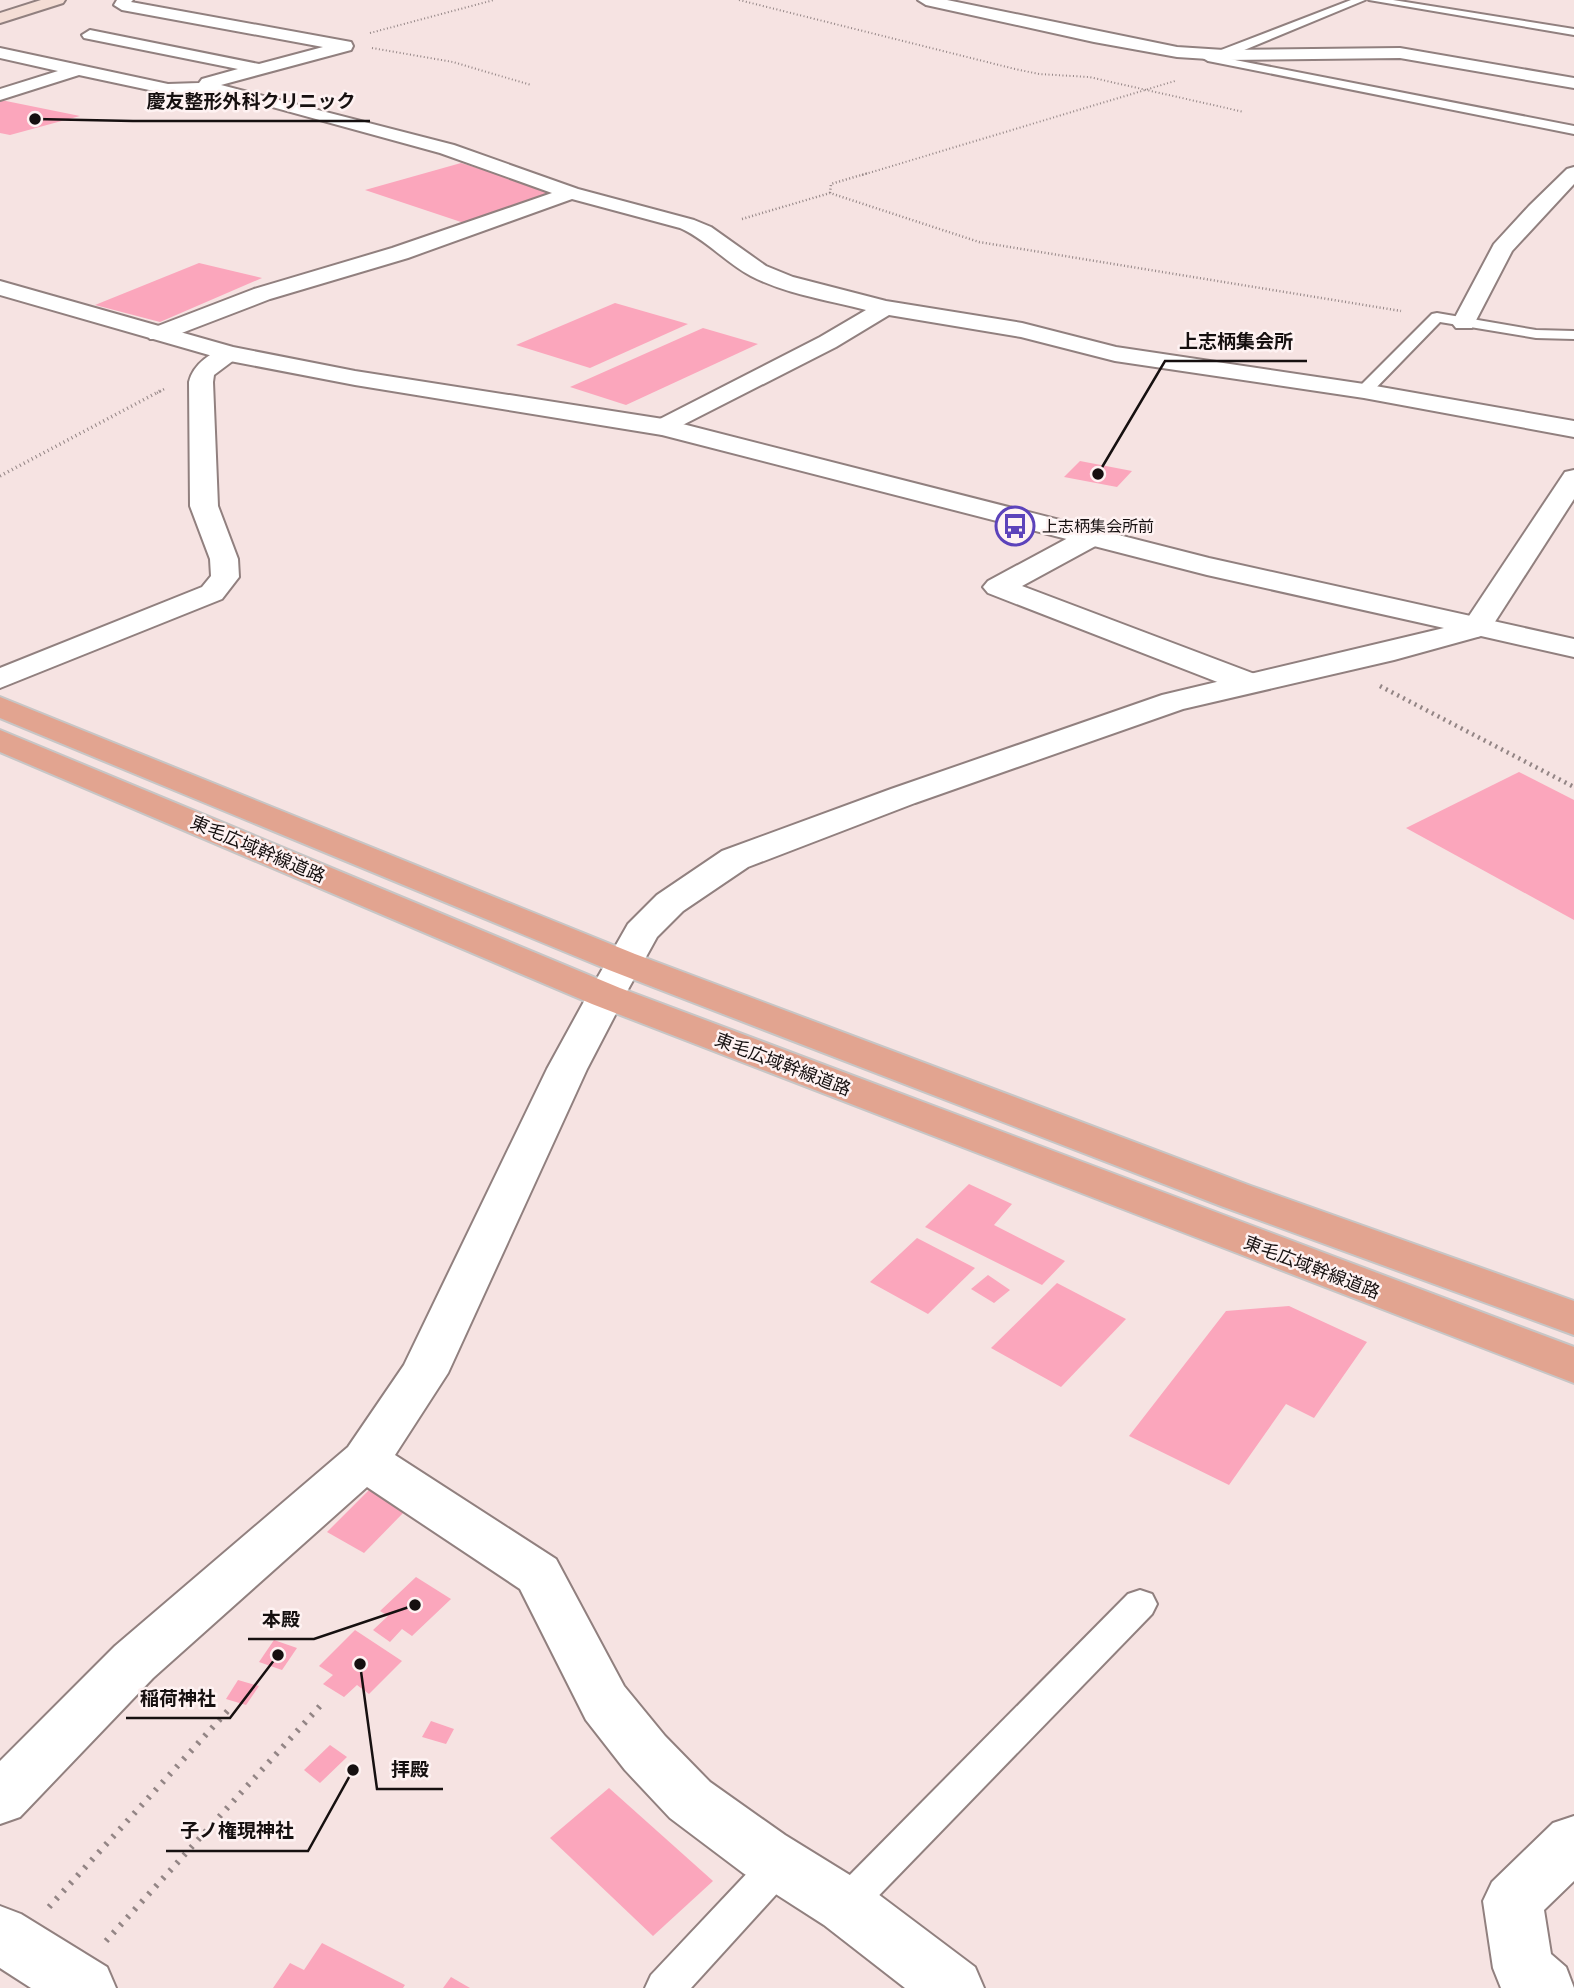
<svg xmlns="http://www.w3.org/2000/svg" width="1574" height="1988" font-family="'Source Serif 4','Noto Sans JP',serif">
<rect width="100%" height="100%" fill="#f6e3e2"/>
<!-- building -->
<g fill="#fba6bc">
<path d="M 0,100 L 1,100 L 80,116 L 10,135 L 0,133 Z"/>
<path d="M 461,163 L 563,194 L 467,224 L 365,190 Z"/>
<path d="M 199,263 L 262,278 L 160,322 L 95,305 Z"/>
<path d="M 615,303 L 688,324 L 590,368 L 516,345 Z"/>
<path d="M 703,328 L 758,344 L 626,405 L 570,387 Z"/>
<path d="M 1080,461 L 1132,471 L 1117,487 L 1064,477 Z"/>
<path d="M 1519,772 L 1574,800 L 1574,920 L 1406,828 Z"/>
<path d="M 969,1184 L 1012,1204 L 994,1225 L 1065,1261 L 1042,1285 L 925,1227 Z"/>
<path d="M 917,1238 L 975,1268 L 928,1314 L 870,1282 Z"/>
<path d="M 988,1275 L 1010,1290 L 994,1303 L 971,1289 Z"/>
<path d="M 1057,1283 L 1126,1319 L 1061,1387 L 991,1348 Z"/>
<path d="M 1289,1306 L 1367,1342 L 1314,1418 L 1286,1404 L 1229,1485 L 1129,1436 L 1226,1311 Z"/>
<path d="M 369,1490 L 406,1510 L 364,1553 L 327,1532 Z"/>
<path d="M 416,1577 L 451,1599 L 412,1636 L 402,1629 L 390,1642 L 373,1630 L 388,1616 L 380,1611 Z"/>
<path d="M 355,1630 L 402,1661 L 369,1694 L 357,1685 L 344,1697 L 323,1684 L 333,1675 L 319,1666 Z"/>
<path d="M 274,1640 L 297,1648 L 282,1670 L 259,1662 Z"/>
<path d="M 238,1680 L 259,1686 L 246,1705 L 226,1699 Z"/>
<path d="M 431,1721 L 454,1729 L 446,1744 L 422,1737 Z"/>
<path d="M 330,1745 L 347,1757 L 320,1783 L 304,1770 Z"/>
<path d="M 609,1788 L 713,1881 L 653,1936 L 550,1838 Z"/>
<path d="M 322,1943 L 405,1985 L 403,1988 L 273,1988 L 290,1963 L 304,1970 Z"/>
<path d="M 451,1977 L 470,1988 L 443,1988 Z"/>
</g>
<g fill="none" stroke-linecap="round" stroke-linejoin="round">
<defs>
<g id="service">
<path d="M 1351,0 L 1365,0 L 1225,58 L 1574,126 L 1574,134 L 1208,61 L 1196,54 L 1201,51 L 1220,57 L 1221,50 Z"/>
<path d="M 1369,0 L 1393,0 L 1574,29 L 1574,35 Z"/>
<path d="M 1437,313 L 1536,330 L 1574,331 L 1574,339 L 1536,338 L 1440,322 L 1370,394 L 1358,394 L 1356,391 L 1358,388 L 1432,314 Z"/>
<path d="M 1140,1590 L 1152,1594 L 1157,1604 L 1152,1614 L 858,1917 L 845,1923 L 832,1917 L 826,1905 L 832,1893 L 1128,1594 Z"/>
<path d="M 780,1847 L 793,1852 L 799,1864 L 793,1876 L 691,1988 L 645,1988 L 651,1975 L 767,1852 Z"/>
</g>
<g id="minor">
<path d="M 117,0 L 133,0 L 131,2 L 351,42 L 353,46 L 351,50 L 221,85 L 454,145 L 578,189 L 694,220 L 711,227 L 766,266 L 793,277 L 886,301 L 1022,323 L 1116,347 L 1364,384 L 1574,421 L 1574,437 L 1364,398 L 1115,361 L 1021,337 L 889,315 L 836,347 L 663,435 L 654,432 L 650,427 L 654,422 L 820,337 L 866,310 C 828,300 786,294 751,276 C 726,263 707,240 680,228 L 572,199 L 408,258 L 270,299 L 166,339 L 150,339 L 146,334 L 150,329 L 254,289 L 392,248 L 552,193 L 440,153 L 254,102 L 211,93 L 168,94 L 79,75 L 0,100 L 0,89 L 58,71 L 0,58 L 0,48 L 168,84 L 199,83 L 202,79 L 238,69 L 84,38 L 82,35 L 90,30 L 259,64 L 323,47 L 122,10 L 114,5 Z"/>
<path d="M 918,0 L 947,0 L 1177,47 L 1224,50 L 1400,48 L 1574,78 L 1574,88 L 1400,58 L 1224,60 L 1177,57 L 1094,42 L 926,5 Z"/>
<path d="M 1574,167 L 1574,184 L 1512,251 L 1472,328 L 1456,328 L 1452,323 L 1494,244 L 1529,206 L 1567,169 Z"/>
<path d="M 230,347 L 238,349 L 242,354 L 214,375 L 213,382 L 218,506 L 238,559 L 239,577 L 222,599 L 0,688 L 0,668 L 202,587 L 211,576 L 210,559 L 190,506 L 189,382 C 193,364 212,351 230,347 Z"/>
<path d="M 1574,470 L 1574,499 L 1491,628 L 1487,634 L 1476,637 L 1465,634 L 1461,628 L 1565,472 Z"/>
<path d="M 1091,529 L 1101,531 L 1105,537 L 1101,543 L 1022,586 L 1260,676 L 1265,683 L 1260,690 L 1249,692 L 1238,690 L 988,593 L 983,587 L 988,581 L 1081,531 Z"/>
<path d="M 606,984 L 620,988 L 625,996 L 587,1069 L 448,1373 L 395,1455 L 556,1559 L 624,1686 L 665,1736 L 710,1782 L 785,1835 L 866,1885 L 975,1967 L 984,1988 L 905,1988 L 824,1925 L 743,1873 L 670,1818 L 625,1770 L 586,1720 L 520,1589 L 367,1487 L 153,1678 L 20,1817 L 0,1824 L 0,1761 L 115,1646 L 348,1447 L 404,1365 L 547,1069 L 587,996 L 592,988 Z"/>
<path d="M 1574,1816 L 1574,1881 L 1544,1910 L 1551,1954 L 1566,1967 L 1574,1988 L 1501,1988 L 1493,1968 L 1483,1901 L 1492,1882 L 1553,1823 Z"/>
<path d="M 0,1906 L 21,1914 L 107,1967 L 116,1988 L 31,1988 L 0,1968 Z"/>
</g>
<path id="tertiary" d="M 0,281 L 233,347 L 355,371 L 663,419 L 1209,558 L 1574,639 L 1574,657 L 1481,636 L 1394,660 L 1183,709 L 915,803 L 748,867 L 683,911 L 657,937 L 620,1004 L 606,1008 L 592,1004 L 587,996 L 628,924 L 657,895 L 722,851 L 891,789 L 1162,695 L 1444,628 L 1207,575 L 662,435 L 355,385 L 230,361 L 0,295 Z"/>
<path id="secondary" d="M 41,0 L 65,0 L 63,3 L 0,23 L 0,13 Z"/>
<g id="trunk">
<path d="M 0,697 L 635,954 L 1251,1186 L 1574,1301 L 1574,1335 L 1221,1206 L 609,970 L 0,718 Z"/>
<path d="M 0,730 L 620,988 L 1574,1347 L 1574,1383 L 592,1004 L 0,752 Z"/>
</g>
</defs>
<!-- service casing -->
<use href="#service" stroke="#91807f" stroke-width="4"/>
<!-- minor casing -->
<use href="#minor" stroke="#91807f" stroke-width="4"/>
<!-- tertiary casing -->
<use href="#tertiary" stroke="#91807f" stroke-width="4"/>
<!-- secondary casing -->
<use href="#secondary" stroke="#91807f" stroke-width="4"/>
<!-- trunk casing -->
<use href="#trunk" stroke="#c7c6c6" stroke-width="4"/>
<!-- path-far4 -->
<g stroke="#938585" stroke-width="2" stroke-dasharray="1 2.5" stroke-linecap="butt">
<path d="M 739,0 L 1015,69 L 1039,74 L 1089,77 L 1244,112"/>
<path d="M 370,33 L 494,0"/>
<path d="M 372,48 L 453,62 L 531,85"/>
<path d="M 862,175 L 1175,81"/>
</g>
<!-- path-far3 -->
<g stroke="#938585" stroke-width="2.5" stroke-dasharray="1 2.5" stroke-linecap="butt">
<path d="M 830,193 L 831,184 L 868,173"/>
<path d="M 742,219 L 830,193 L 979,242 L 1401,311"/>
<path d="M 157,393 L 166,388"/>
</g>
<!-- path-far2 -->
<path stroke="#938585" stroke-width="3.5" stroke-dasharray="1 3.5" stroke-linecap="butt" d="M 0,476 L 160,391"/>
<!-- path-far1 -->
<path stroke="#938585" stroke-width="4.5" stroke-dasharray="2 4.5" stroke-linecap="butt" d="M 1380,686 L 1574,787"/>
<!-- path -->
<g stroke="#938585" stroke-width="6" stroke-dasharray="2.5 8" stroke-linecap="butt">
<path d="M 49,1907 L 232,1706"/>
<path d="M 106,1941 L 320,1706"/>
</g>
<!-- service -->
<use href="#service" fill="#fff" fill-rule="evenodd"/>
<!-- minor -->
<use href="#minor" fill="#fff" fill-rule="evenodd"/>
<!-- tertiary -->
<use href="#tertiary" fill="#fff" fill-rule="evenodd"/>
<!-- secondary -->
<use href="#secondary" fill="#f4ddd5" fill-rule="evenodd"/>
<!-- trunk -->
<use href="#trunk" fill="#e2a490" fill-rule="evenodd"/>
</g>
<!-- icons -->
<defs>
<symbol id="bus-ring" viewBox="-11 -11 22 22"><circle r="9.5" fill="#fef2f2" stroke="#5c43bb" stroke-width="1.5"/><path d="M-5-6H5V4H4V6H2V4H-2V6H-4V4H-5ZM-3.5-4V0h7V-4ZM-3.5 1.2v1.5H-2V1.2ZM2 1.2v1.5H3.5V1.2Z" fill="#5c43bb"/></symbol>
</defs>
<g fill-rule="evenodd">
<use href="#bus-ring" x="993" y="504" width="44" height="44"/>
</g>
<g text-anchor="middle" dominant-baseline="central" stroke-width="5" stroke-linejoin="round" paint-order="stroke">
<!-- far-poi labels -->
<g font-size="16" fill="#161010" stroke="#fef2f2" text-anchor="start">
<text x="1042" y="526">上志柄集会所前</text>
</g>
<!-- street labels -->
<g font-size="18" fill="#161010" stroke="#fef2f2">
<text transform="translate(258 849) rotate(23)">東毛広域幹線道路</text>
<text transform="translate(783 1064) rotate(21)">東毛広域幹線道路</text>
<text transform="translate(1312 1267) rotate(21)">東毛広域幹線道路</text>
</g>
</g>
<!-- callouts -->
<path fill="none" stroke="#161010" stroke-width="2.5" d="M35 119L133 121H370M1098 474L1165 361H1307M415 1605L314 1639H248M278 1655L230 1718H126M360 1664L377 1789H443M353 1770L308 1851H166"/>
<g fill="#161010" stroke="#fef2f2" stroke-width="2.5">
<circle cx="35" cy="119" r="7"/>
<circle cx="1098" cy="474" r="7"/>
<circle cx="415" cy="1605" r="7"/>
<circle cx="278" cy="1655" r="7"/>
<circle cx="360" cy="1664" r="7"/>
<circle cx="353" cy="1770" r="7"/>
</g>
<g font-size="19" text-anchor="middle" font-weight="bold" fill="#161010" stroke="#fef2f2" stroke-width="5" stroke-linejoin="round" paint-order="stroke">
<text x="251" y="108">慶友整形外科クリニック</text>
<text x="1236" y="348">上志柄集会所</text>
<text x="281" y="1626">本殿</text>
<text x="178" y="1705">稲荷神社</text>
<text x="410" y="1776">拝殿</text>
<text x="237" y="1837">子ノ権現神社</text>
</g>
</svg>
